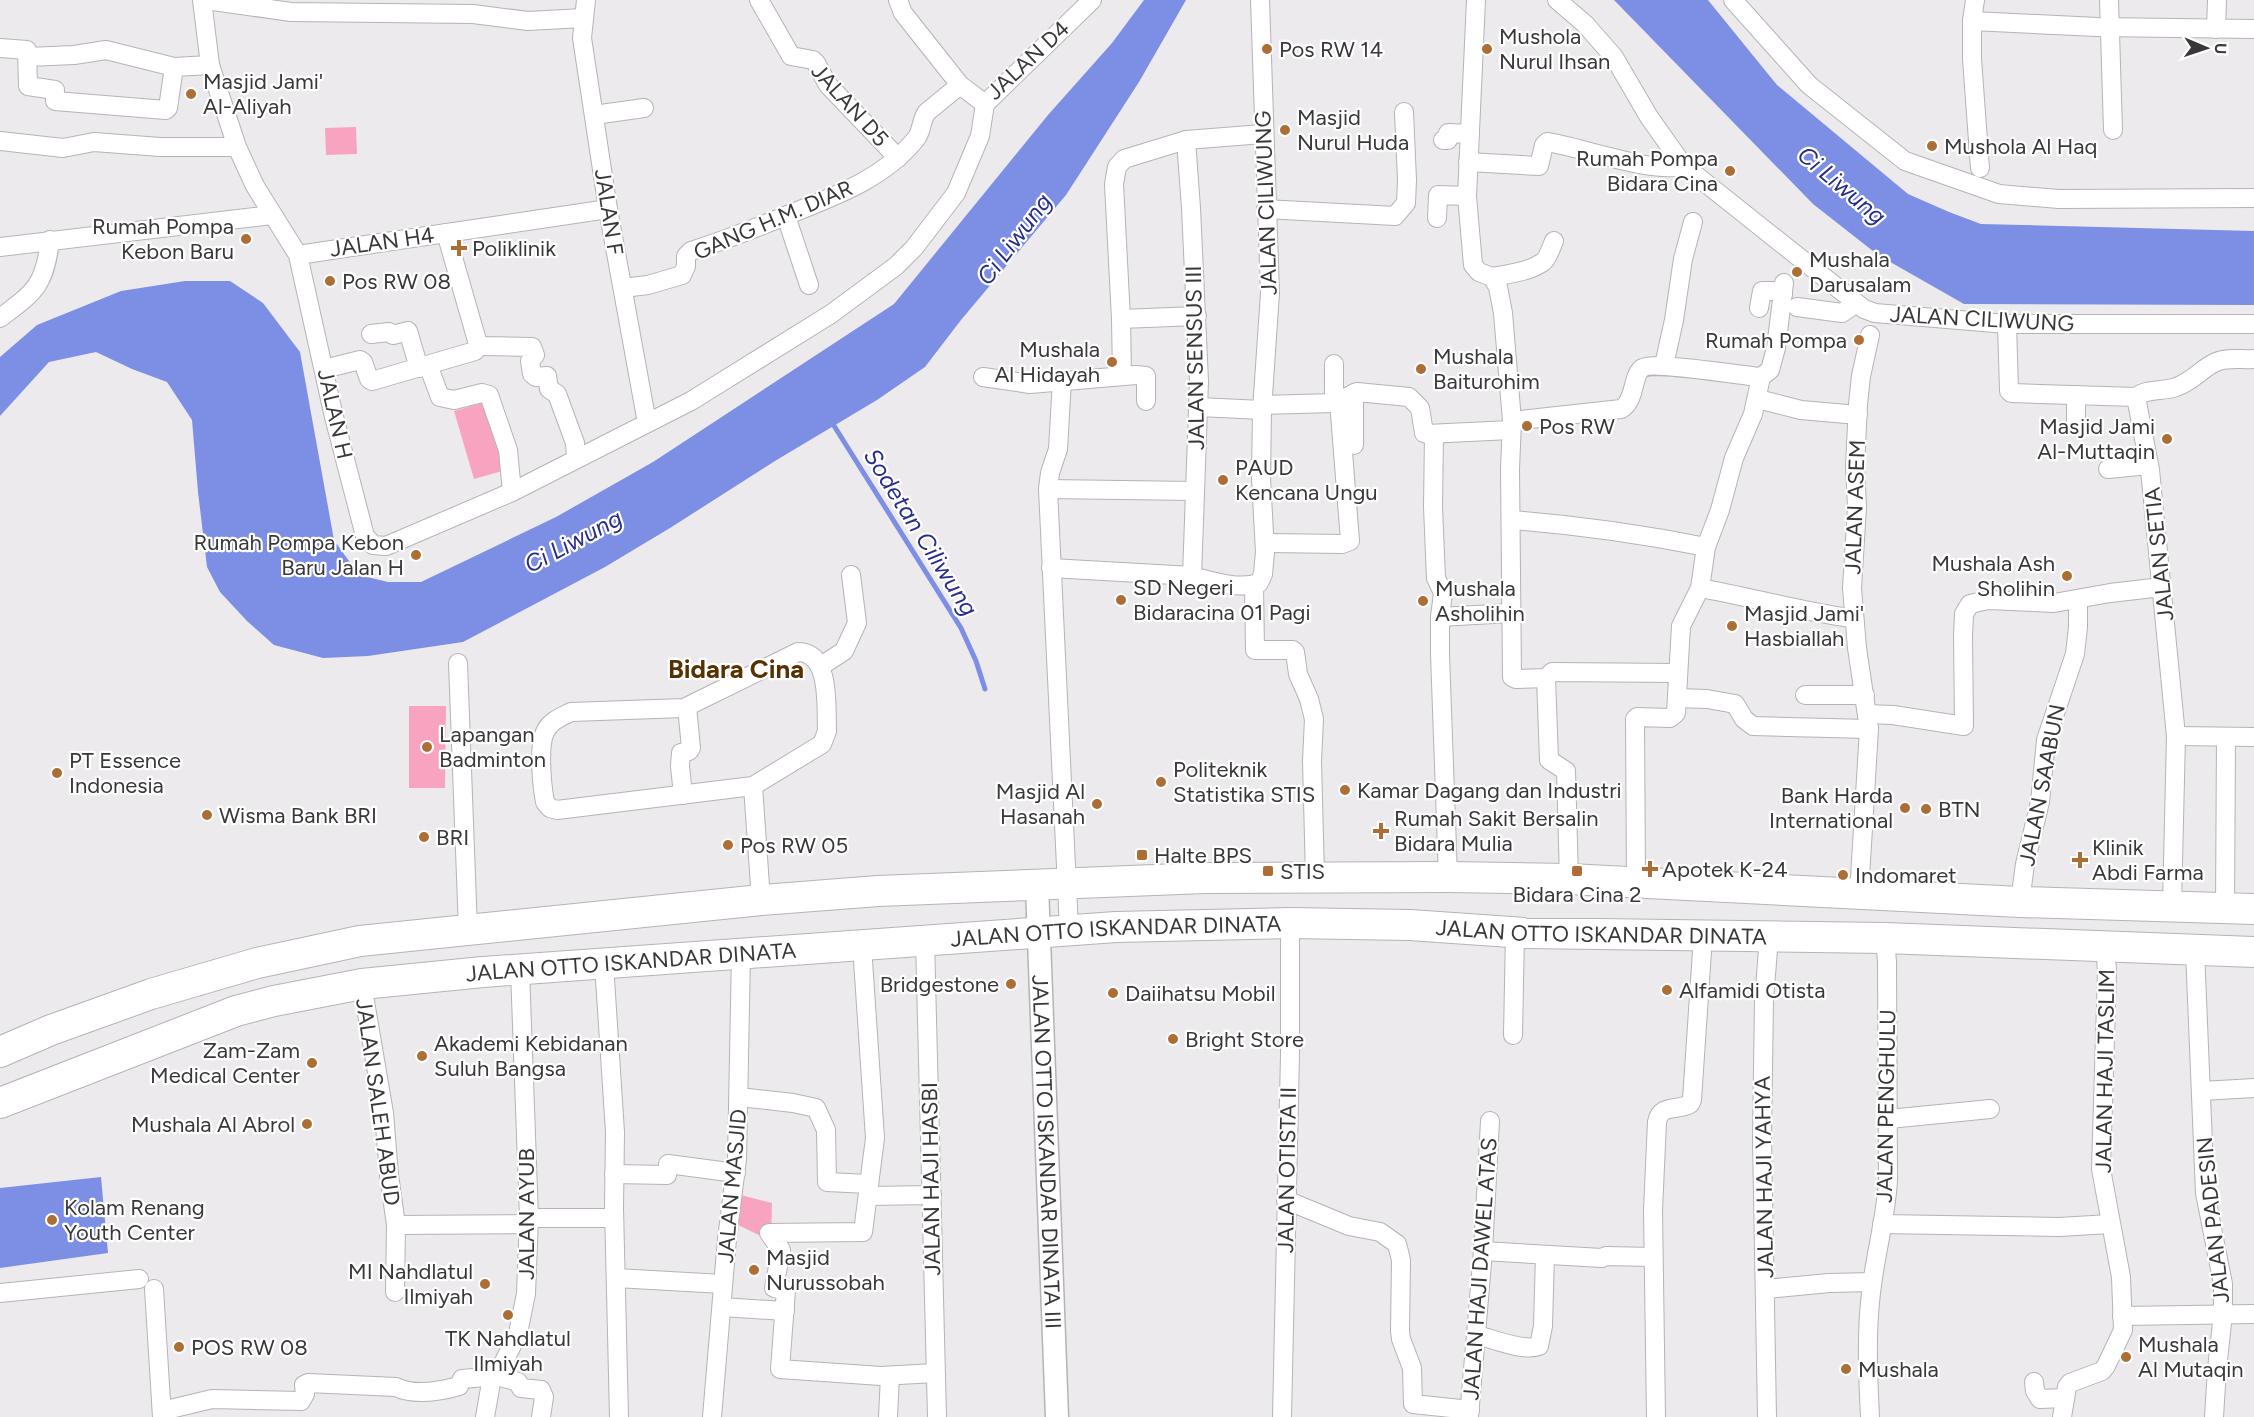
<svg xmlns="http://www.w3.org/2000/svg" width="2254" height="1417" font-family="Figtree,sans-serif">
<rect width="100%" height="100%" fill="#edeaee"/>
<!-- green -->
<g fill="#f8a4c1">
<path d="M 356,127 L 357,154 L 326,155 L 325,128 Z"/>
<path d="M 486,402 L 506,470 L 474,479 L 454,411 Z"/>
<path d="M 409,706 L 446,706 L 445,788 L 409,788 Z"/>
<path d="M 737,1194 L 772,1203 L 771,1241 L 734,1223 Z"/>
</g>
<!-- water -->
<g fill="#7d8fe4">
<path d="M 1144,0 L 1186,0 L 1139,82 L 1066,195 L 961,320 L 925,367 L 877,400 L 775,461 L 670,528 L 605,567 L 463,642 L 368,656 L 323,658 L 274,645 L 247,621 L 220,592 L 207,567 L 198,492 L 192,420 L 167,382 L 132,369 L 96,352 L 49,362 L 0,416 L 0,357 L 37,325 L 121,291 L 185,281 L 230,281 L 263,303 L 300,352 L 334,540 L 359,575 L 388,582 L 421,582 L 556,517 L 653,462 L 894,304 L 1048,115 L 1112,43 Z"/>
<path d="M 1614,0 L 1708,0 L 1777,85 L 1908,194 L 1949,212 L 1981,224 L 2254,231 L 2254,305 L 1964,304 L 1878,255 L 1813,204 Z"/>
<path d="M 101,1177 L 108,1253 L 0,1268 L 0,1188 Z"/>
</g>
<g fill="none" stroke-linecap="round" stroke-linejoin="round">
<!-- stream -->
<path stroke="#7d8fe4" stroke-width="5" d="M 831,421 L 961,628 L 976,661 L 985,689"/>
<defs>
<g id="minor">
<path d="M 202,0 L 210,65 L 237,147 L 255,186 L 298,255 L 334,417 L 365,536 L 373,545 L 386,546 L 512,492 L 691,401 L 831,314 L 896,266 L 914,248 L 956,193 L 980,136 L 985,104"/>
<path d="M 206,0 L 291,12 L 473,14 L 528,21 L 583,18"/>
<path d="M 586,0 L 582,38 L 608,209 L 647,423"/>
<path d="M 759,0 L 791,56 L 813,60 L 816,63 L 828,85 L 898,158"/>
<path d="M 898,0 L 903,13 L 960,85 L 985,104"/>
<path d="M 1476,0 L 1467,196 L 1473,265 L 1479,272 L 1492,277 L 1498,287 L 1503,313 L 1512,421 L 1510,469 L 1512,677 L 1516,679 L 1546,678 L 1552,672 L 1677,673"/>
<path d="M 1557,0 L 1585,24 L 1614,57 L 1649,117 L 1683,165 L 1864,309 L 1875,313 L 2007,324 L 2254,324"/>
<path d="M 1733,0 L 1809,85 L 1905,161 L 1999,194 L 2059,199 L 2254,198"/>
<path d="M 1975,0 L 1972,21 L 1972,59 L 1980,168"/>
<path d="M 2109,0 L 2113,130"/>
<path d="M 1972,21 L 2097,27 L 2254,29"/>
<path d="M 2216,29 L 2217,0"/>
<path d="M 0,48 L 27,50 L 28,86 L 55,90 L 55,101 L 166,110 L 168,108 L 174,67 L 210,65"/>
<path d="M 28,57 L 74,55 L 106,50 L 174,67"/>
<path d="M 985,104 L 1092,0"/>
<path d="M 594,115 L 644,108"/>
<path d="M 1186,140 L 1191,208 L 1199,381 L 1192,576"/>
<path d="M 1443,140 L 1448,140 L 1448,133 L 1470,134"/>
<path d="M 0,141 L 63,148 L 94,142 L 160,147 L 237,147"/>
<path d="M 1468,162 L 1539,166 L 1544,145 L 1547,142 C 1577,146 1659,176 1683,165"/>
<path d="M 1266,209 L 1395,216 L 1406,203 L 1407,180 L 1404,112"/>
<path d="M 786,216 L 809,285"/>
<path d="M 1437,218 L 1438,195 L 1467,196"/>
<path d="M 446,233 L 478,344 L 481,346 L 532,347 L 535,355 L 530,361 L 532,374 L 536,377 L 547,376 L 549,389 L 557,394 L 575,443 L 576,458"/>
<path d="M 0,247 L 272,215"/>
<path d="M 298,255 L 608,209"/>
<path d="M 1492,277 C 1508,274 1529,272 1543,262 C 1548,258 1551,248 1554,241"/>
<path d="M 623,288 L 648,285 L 682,275 L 686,266 L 686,256 L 691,251 C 726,240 756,228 790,214 C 835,196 883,179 915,140 C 923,131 920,121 927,112 L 960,85"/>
<path d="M 1797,307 L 1842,313 L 1855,304"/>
<path d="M 1759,308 L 1762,291 L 1774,291 L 1783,294"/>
<path d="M 0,318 C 35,292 45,285 50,240"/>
<path d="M 1121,319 L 1197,316"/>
<path d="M 2007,324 L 2009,391 L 2011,393 L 2136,397"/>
<path d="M 371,334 L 389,332 L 393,335 L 408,331 L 419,368"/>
<path d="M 428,365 L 440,397 L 454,400 L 482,393 L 489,395 L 508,450 L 512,492"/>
<path d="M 1664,365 L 1674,320 L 1683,259 L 1693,222"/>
<path d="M 324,369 L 360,360 L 363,362 L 369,379 L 372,381 L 475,351 L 478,344"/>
<path d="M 1122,375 L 1121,319 L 1114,184 L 1117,167 L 1124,159 L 1186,140 L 1263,134"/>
<path d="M 983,377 L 1030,384 L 1136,375 L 1146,376 L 1146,401"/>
<path d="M 1062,380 L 1058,449 L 1050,473 L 1048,489 L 1069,929"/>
<path d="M 1354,393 L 1354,445"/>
<path d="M 2076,395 L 2076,426"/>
<path d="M 2136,397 L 2150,470 L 2176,736 L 2172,906"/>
<path d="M 2136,397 C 2147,388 2163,392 2176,387 C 2192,382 2202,368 2216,362 C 2227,357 2242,360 2254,359"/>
<path d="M 1758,399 L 1801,410 L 1858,415"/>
<path d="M 1334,403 L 1334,364"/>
<path d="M 1262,405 L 1334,403 L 1357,392 L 1409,397 L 1420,408 L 1424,433 L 1427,434 L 1511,430"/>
<path d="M 1199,407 L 1262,410"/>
<path d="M 1512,421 L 1621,409 C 1635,402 1632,378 1641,369 C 1650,360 1743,376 1761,377"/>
<path d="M 1434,435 L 1433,507 L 1436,578 L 1443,593 L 1440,617 L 1440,654 L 1448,877"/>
<path d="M 2108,469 L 2149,465"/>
<path d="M 1048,489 L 1195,491"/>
<path d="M 1511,520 C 1577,525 1641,534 1706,547"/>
<path d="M 1266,543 L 1342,544 L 1350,541 L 1339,401"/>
<path d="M 1051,568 L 1192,576 C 1211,581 1239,590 1259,583 L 1263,574 L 1265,552 L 1261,478 L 1262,410 L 1270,293 L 1260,0"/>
<path d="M 1254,585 L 1255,650 L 1293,650 L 1295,652 L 1298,674 L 1309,699 L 1314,719 L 1312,761 L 1315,877"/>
<path d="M 1700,588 C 1750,597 1800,611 1850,618 L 1854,615"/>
<path d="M 1440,617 L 1511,613"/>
<path d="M 798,652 C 831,652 826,707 827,731 L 822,744 L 753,786 L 557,810 L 550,808 L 545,802 C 542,786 538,747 545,732 C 550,721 561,717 571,712 L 684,708 Z"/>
<path d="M 458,663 L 468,930"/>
<path d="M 821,666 L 844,651 L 857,623 L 851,575"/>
<path d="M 1546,678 L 1549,760 L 1566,771 L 1569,879"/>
<path d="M 1805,695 L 1865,695"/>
<path d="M 1677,698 L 1707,699 L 1735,704 L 1744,719 L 1753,726 L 1869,729"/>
<path d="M 1867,714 L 1893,715 L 1964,726 L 1963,636 L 1964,614 L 1970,604 L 1988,600 L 2054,603 L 2110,593 L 2162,587"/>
<path d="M 2176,736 L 2254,737"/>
<path d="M 753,786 L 761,900"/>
<path d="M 683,795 L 680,766 L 681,753 L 689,751 L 691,748 L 687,707"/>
<path d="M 1636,883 L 1635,719 L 1637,717 L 1670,718 L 1676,713 L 1681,626 L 1700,588 L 1706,547 L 1720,510 L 1734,458 L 1753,414 L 1761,377 L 1770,370 L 1776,348 L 1784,283"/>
<path d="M 1859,894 L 1869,729 L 1857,648 L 1852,588 L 1857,507 L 1855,467 L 1858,404 L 1861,376 L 1870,335"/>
<path d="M 2020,902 L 2025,864 L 2040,802 L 2046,740 L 2075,654 L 2078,627 L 2078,599"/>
<path d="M 2225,908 L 2226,738"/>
<path d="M 925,940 L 937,1417"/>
<path d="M 862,946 L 875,1138 L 863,1232 L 769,1233 L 781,1250 L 774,1288 L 786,1290 L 780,1369 L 881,1376 L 935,1373"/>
<path d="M 2195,950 L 2205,1193 L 2223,1284 L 2223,1314 L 2217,1369 L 2214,1417"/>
<path d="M 604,964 L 615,1132 L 614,1208 L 619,1417"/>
<path d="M 362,984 L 384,1113 L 389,1175 L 396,1225 L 395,1292"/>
<path d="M 1513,1035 L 1515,932"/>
<path d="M 2202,1091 L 2254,1088"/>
<path d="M 739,1097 L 793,1103 L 816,1108 L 826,1130 L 827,1182 L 869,1184"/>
<path d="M 1889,1119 L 1990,1109"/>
<path d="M 614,1174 L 667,1175 L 668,1164 L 736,1173"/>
<path d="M 868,1196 L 932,1195"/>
<path d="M 1286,1200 L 1349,1226 L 1380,1232 L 1397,1244 L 1401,1260 L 1400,1331 L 1401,1339 L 1412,1368 L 1413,1404 L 1470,1410"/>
<path d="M 529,1218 L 614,1218"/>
<path d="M 1882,1224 L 2059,1227 L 2110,1224"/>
<path d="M 396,1225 L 529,1224"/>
<path d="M 1483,1251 L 1602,1258 L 1606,1256 L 1653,1257"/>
<path d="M 616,1278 L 723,1284"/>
<path d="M 154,1289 L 162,1417"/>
<path d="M 1766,1289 L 1829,1283 L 1872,1282"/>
<path d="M 0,1293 L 139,1279"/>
<path d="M 722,1307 L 785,1311"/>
<path d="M 2122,1316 L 2254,1314"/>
<path d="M 1477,1335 C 1493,1339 1524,1352 1539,1346 L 1543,1326 L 1545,1255"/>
<path d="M 497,1376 L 518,1333 L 526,1294 L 529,1218 L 520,970"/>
<path d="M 2034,1382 L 2035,1391 L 2040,1399 L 2065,1398"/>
<path d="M 162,1411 L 212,1399 L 301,1401 L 305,1394 L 304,1385 L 308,1383 L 396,1387 C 414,1396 441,1391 459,1386 L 462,1379 L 497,1376 L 518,1382 L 521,1388 L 541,1390 L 544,1397 L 541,1417"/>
<path d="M 485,1417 L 492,1377"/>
<path d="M 712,1417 L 727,1239 L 737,1159 L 741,954"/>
<path d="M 888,1417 L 890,1376"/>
<path d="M 1282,1417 L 1290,1055 L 1290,923"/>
<path d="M 1469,1417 L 1483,1251 L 1490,1121"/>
<path d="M 1656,1417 L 1653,1210 L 1657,1122 C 1660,1104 1677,1111 1690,1104 L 1692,1100 L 1703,936"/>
<path d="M 1767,1417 L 1762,1138 L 1764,1000 L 1769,937"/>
<path d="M 1870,1417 C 1868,1376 1866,1334 1871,1293 C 1875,1255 1886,1218 1888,1180 L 1887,962 L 1885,938"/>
<path d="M 2062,1417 L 2067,1387 L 2070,1383 L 2102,1371 L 2106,1366 L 2123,1330 L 2121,1277 L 2101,1169 L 2107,971 L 2105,946"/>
</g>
<g id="tertiary">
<path id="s1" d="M 1037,886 L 1057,1417"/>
</g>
<g id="primary">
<path d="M 0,1052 L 51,1030 L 151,994 L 257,963 L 360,941 L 761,900 L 878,891 L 1205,878 L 1448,877 L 1569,879 L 2020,902 L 2254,909"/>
<path id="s2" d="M 0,1103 L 236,1011 L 274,1001 L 362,984 L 483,972 L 1116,927 L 1290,923 L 1410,925 L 1525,933 L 1885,938 L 2254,952"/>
</g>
</defs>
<!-- minor casing -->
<use href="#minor" stroke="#b5b3b7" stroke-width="20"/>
<!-- tertiary casing -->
<use href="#tertiary" stroke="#b5b3b7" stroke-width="25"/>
<!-- primary casing -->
<use href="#primary" stroke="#b5b3b7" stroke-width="32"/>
<!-- minor -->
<use href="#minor" stroke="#fff" stroke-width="18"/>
<!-- tertiary -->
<use href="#tertiary" stroke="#fff" stroke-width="22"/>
<!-- primary -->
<use href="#primary" stroke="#fff" stroke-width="30"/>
</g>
<!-- markers -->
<g fill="#ac6e34" stroke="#fff" stroke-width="2">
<circle cx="1267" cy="49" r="6"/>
<circle cx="1487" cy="49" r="6"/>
<circle cx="191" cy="94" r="6"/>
<circle cx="1285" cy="130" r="6"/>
<circle cx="1932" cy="146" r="6"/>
<circle cx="1730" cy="171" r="6"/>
<circle cx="246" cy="239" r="6"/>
<path d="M456 239h6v6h6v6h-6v6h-6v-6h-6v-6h6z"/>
<circle cx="1797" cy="272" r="6"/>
<circle cx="330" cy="281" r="6"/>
<circle cx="1859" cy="340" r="6"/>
<circle cx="1112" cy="362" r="6"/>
<circle cx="1421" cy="369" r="6"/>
<circle cx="1527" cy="426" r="6"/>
<circle cx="2167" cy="439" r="6"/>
<circle cx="1223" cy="480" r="6"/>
<circle cx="416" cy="555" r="6"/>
<circle cx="2067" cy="576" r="6"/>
<circle cx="1121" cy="600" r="6"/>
<circle cx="1423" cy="601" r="6"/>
<circle cx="1732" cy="626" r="6"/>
<circle cx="427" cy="747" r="6"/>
<circle cx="57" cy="773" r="6"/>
<circle cx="1161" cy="782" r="6"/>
<circle cx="1345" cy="790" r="6"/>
<circle cx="1097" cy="804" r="6"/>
<circle cx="1905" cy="808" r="6"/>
<circle cx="1926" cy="809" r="6"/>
<circle cx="207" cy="815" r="6"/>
<path d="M1378 822h6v6h6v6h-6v6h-6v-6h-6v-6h6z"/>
<circle cx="424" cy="837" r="6"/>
<circle cx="728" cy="845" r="6"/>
<rect x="1136" y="849" width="12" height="12" rx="3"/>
<path d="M2077 851h6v6h6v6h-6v6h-6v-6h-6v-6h6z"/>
<path d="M1647 860h6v6h6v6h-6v6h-6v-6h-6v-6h6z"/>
<rect x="1262" y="865" width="12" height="12" rx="3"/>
<rect x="1571" y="865" width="12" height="12" rx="3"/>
<circle cx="1843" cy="875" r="6"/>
<circle cx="1011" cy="984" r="6"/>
<circle cx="1667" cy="990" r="6"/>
<circle cx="1113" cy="993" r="6"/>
<circle cx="1173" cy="1039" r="6"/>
<circle cx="422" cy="1056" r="6"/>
<circle cx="312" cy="1063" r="6"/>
<circle cx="307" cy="1124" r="6"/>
<circle cx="52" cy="1220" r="6"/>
<circle cx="754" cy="1270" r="6"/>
<circle cx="485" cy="1284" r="6"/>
<circle cx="508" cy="1315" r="6"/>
<circle cx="179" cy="1347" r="6"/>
<circle cx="2126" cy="1357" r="6"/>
<circle cx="1846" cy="1369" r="6"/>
</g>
<g text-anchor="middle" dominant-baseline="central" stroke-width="4.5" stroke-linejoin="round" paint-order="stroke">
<!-- poi labels -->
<g font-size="22" fill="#393839" stroke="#fff" text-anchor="start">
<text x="1499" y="36">Mushola<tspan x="1499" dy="25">Nurul Ihsan</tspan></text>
<text x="1279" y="49">Pos RW 14</text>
<text x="203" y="81">Masjid Jami'<tspan x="203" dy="25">Al-Aliyah</tspan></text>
<text x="1297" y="117">Masjid<tspan x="1297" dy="25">Nurul Huda</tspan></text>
<text x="1944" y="146">Mushola Al Haq</text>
<text x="1718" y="158" text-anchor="end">Rumah Pompa<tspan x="1718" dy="25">Bidara Cina</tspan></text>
<text x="234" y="226" text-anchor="end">Rumah Pompa<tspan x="234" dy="25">Kebon Baru</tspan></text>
<text x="472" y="248">Poliklinik</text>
<text x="1809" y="259">Mushala<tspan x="1809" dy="25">Darusalam</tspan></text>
<text x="342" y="281">Pos RW 08</text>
<text x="1847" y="340" text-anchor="end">Rumah Pompa</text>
<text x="1100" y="349" text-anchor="end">Mushala<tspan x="1100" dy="25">Al Hidayah</tspan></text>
<text x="1433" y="356">Mushala<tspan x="1433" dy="25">Baiturohim</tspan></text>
<text x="1539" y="426">Pos RW</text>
<text x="2155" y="426" text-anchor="end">Masjid Jami<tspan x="2155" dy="25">Al-Muttaqin</tspan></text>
<text x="1235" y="467">PAUD<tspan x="1235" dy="25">Kencana Ungu</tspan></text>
<text x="404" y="542" text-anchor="end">Rumah Pompa Kebon<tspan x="404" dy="25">Baru Jalan H</tspan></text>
<text x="2055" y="563" text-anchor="end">Mushala Ash<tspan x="2055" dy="25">Sholihin</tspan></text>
<text x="1133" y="587">SD Negeri<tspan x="1133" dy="25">Bidaracina 01 Pagi</tspan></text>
<text x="1435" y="588">Mushala<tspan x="1435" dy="25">Asholihin</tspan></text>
<text x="1744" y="613">Masjid Jami'<tspan x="1744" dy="25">Hasbiallah</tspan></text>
<text x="439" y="734">Lapangan<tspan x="439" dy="25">Badminton</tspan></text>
<text x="69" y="760">PT Essence<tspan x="69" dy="25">Indonesia</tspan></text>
<text x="1173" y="769">Politeknik<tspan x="1173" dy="25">Statistika STIS</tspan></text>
<text x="1357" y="790">Kamar Dagang dan Industri</text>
<text x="1085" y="791" text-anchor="end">Masjid Al<tspan x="1085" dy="25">Hasanah</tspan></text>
<text x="1893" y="795" text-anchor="end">Bank Harda<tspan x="1893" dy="25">International</tspan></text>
<text x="1938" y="809">BTN</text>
<text x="219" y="815">Wisma Bank BRI</text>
<text x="1394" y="818">Rumah Sakit Bersalin<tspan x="1394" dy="25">Bidara Mulia</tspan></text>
<text x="436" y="837">BRI</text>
<text x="740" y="845">Pos RW 05</text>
<text x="2092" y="847">Klinik<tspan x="2092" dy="25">Abdi Farma</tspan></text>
<text x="1154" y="855">Halte BPS</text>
<text x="1662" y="869">Apotek K-24</text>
<text x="1280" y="871">STIS</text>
<text x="1855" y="875">Indomaret</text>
<text x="1577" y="894" text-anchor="middle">Bidara Cina 2</text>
<text x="999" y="984" text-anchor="end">Bridgestone</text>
<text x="1679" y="990">Alfamidi Otista</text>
<text x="1125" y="993">Daiihatsu Mobil</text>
<text x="1185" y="1039">Bright Store</text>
<text x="434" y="1043">Akademi Kebidanan<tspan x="434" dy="25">Suluh Bangsa</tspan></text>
<text x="300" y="1050" text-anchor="end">Zam-Zam<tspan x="300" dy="25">Medical Center</tspan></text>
<text x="295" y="1124" text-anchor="end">Mushala Al Abrol</text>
<text x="64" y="1207">Kolam Renang<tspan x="64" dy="25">Youth Center</tspan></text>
<text x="766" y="1257">Masjid<tspan x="766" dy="25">Nurussobah</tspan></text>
<text x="473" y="1271" text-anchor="end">MI Nahdlatul<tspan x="473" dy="25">Ilmiyah</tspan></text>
<text x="508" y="1338" text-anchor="middle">TK Nahdlatul<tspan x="508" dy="25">Ilmiyah</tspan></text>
<text x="2138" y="1344">Mushala<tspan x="2138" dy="25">Al Mutaqin</tspan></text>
<text x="191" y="1347">POS RW 08</text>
<text x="1858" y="1369">Mushala</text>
</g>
<!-- street labels -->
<g font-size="22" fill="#393839" stroke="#fff">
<text transform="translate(1028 60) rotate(-43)">JALAN D4</text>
<text transform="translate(850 105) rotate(48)">JALAN D5</text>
<text transform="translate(1266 203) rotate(-92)">JALAN CILIWUNG</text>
<text transform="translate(609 212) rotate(81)">JALAN F</text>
<text transform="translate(773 220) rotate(-23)">GANG H.M. DIAR</text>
<text transform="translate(382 242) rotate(-8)">JALAN H4</text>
<text transform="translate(1982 319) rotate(3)">JALAN CILIWUNG</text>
<text transform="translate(1195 358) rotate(-91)">JALAN SENSUS III</text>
<text transform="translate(335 414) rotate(77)">JALAN H</text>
<text transform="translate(1855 507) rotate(-88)">JALAN ASEM</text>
<text transform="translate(2159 554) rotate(-96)">JALAN SETIA</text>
<text transform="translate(2042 785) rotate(-79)">JALAN SAABUN</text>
<text stroke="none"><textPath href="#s2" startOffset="1138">JALAN OTTO ISKANDAR DINATA</textPath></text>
<text stroke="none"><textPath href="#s2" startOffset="1624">JALAN OTTO ISKANDAR DINATA</textPath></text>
<text stroke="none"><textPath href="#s2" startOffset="652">JALAN OTTO ISKANDAR DINATA</textPath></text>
<text transform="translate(2105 1071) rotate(-89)">JALAN HAJI TASLIM</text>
<text transform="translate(378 1102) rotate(82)">JALAN SALEH ABUD</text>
<text transform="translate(1886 1106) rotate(-89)">JALAN PENGHULU</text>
<text stroke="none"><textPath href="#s1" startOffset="266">JALAN OTTO ISKANDAR DINATA III</textPath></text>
<text transform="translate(1287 1170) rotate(-89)">JALAN OTISTA II</text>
<text transform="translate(1764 1177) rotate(-91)">JALAN HAJI YAHYA</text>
<text transform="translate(931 1179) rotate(-91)">JALAN HAJI HASBI</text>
<text transform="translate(732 1186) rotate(-85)">JALAN MASJID</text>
<text transform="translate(526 1214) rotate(-90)">JALAN AYUB</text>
<text transform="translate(2213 1220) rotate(-96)">JALAN PADESIN</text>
<text transform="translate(1480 1269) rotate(-86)">JALAN HAJI DAWEL ATAS</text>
</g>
<!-- water labels -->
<g font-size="24" font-style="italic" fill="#272c8d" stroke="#fff">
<text transform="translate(1842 185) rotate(40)">Ci Liwung</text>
<text transform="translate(1014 239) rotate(-53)">Ci Liwung</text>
<text transform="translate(921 532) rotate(58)">Sodetan Ciliwung</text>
<text transform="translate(573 541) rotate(-28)">Ci Liwung</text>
</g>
<!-- quarter labels -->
<g font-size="26" font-weight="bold" fill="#583002" stroke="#fff">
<text x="736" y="669">Bidara Cina</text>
</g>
</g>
<!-- north arrow -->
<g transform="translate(2206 48) rotate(92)" stroke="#ffffff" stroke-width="4.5" paint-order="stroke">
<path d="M0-4.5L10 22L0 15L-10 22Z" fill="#393839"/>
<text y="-9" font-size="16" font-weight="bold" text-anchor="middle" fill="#393839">U</text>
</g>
</svg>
